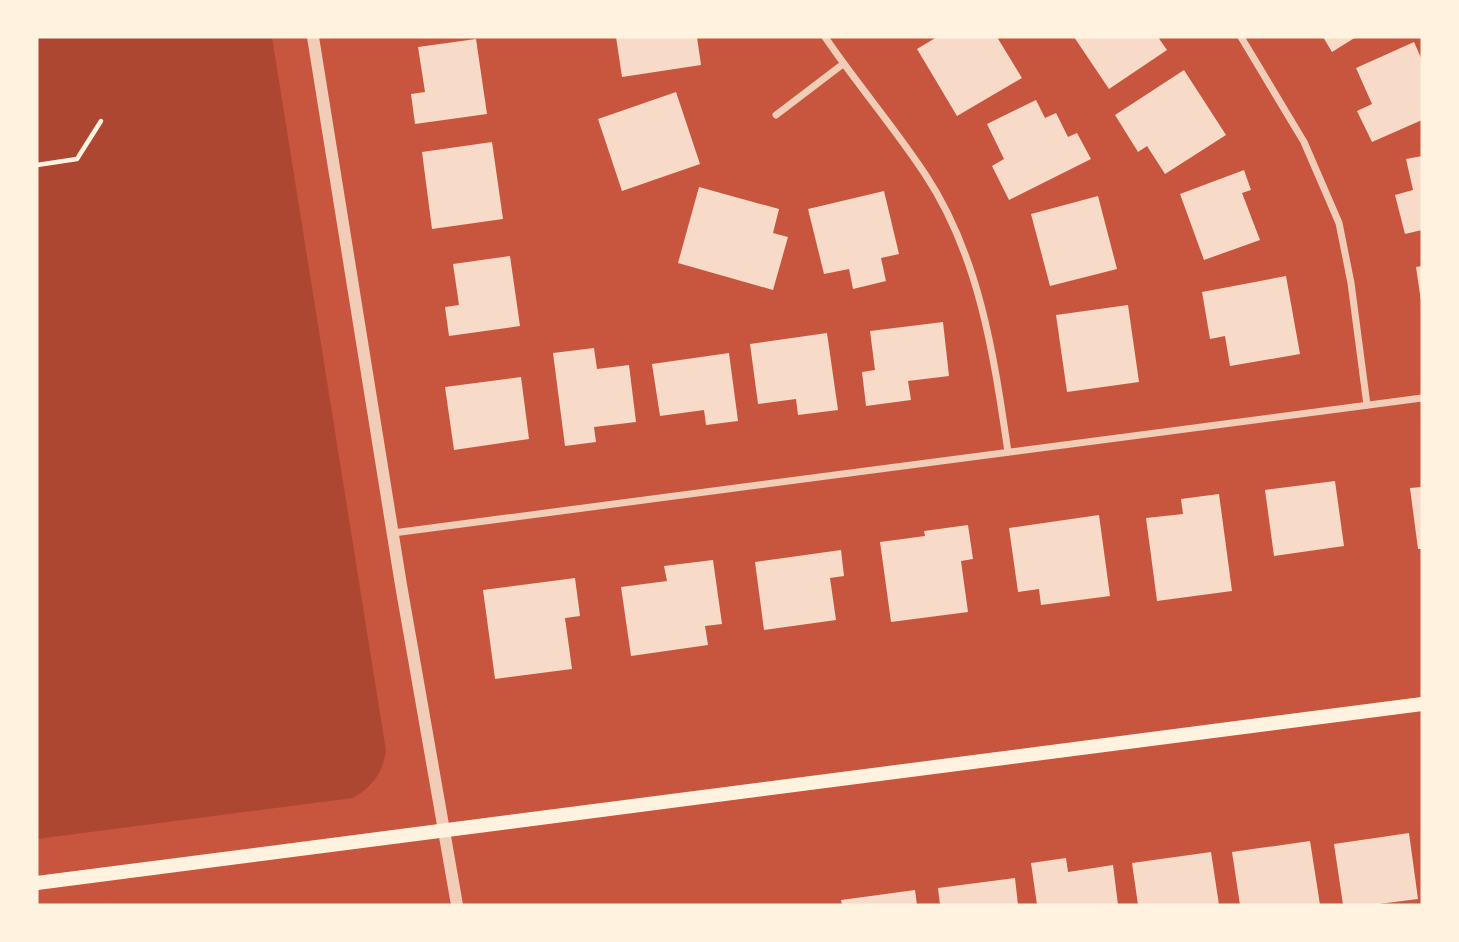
<svg xmlns="http://www.w3.org/2000/svg" width="1459" height="942" font-family="'Fira Sans',sans-serif">
<rect width="100%" height="100%" fill="#c8553d"/>
<!-- green -->
<path fill="#ae4732" d="M 37,37 L 272,37 L 386,751 C 382,774 373,786 353,798 L 37,839 Z"/>
<!-- building -->
<g fill="#f7dbc8">
<path d="M 616,37 L 697,37 L 701,65 L 622,77 Z"/>
<path d="M 937,37 L 997,37 L 1022,78 L 957,116 L 917,49 Z"/>
<path d="M 1074,37 L 1158,37 L 1167,50 L 1109,89 Z"/>
<path d="M 1323,37 L 1356,37 L 1332,52 Z"/>
<path d="M 476,39 L 487,114 L 415,124 L 411,94 L 425,92 L 418,47 Z"/>
<path d="M 1414,42 L 1422,60 L 1422,120 L 1372,142 L 1357,111 L 1372,104 L 1356,68 Z"/>
<path d="M 1184,70 L 1226,135 L 1165,174 L 1147,146 L 1138,152 L 1115,115 Z"/>
<path d="M 676,92 L 700,164 L 622,191 L 598,119 Z"/>
<path d="M 1036,100 L 1045,118 L 1056,113 L 1068,137 L 1077,133 L 1091,159 L 1009,200 L 992,166 L 1004,159 L 987,124 Z"/>
<path d="M 492,142 L 503,219 L 432,229 L 422,152 Z"/>
<path d="M 1422,156 L 1422,230 L 1405,234 L 1395,195 L 1413,190 L 1406,159 Z"/>
<path d="M 1244,170 L 1251,190 L 1242,193 L 1260,240 L 1204,260 L 1180,194 Z"/>
<path d="M 699,187 L 779,209 L 773,233 L 788,237 L 773,290 L 678,263 Z"/>
<path d="M 884,191 L 899,254 L 881,258 L 886,281 L 853,289 L 849,269 L 824,274 L 808,209 Z"/>
<path d="M 1098,196 L 1117,269 L 1050,286 L 1031,214 Z"/>
<path d="M 510,256 L 520,326 L 449,336 L 445,307 L 459,305 L 453,264 Z"/>
<path d="M 1422,266 L 1422,301 L 1421,301 L 1416,267 Z"/>
<path d="M 1286,276 L 1300,354 L 1230,366 L 1225,336 L 1210,339 L 1202,292 Z"/>
<path d="M 1128,305 L 1139,382 L 1067,392 L 1056,315 Z"/>
<path d="M 943,322 L 949,376 L 908,381 L 911,400 L 866,406 L 862,372 L 875,370 L 870,331 Z"/>
<path d="M 827,333 L 838,410 L 798,415 L 796,399 L 758,404 L 750,344 Z"/>
<path d="M 594,348 L 597,369 L 629,365 L 636,422 L 594,427 L 596,442 L 565,446 L 553,353 Z"/>
<path d="M 729,353 L 738,421 L 706,425 L 704,410 L 660,416 L 652,364 Z"/>
<path d="M 521,377 L 529,439 L 454,450 L 445,387 Z"/>
<path d="M 1335,481 L 1344,546 L 1274,556 L 1265,490 Z"/>
<path d="M 1422,487 L 1422,549 L 1418,549 L 1410,488 Z"/>
<path d="M 1219,494 L 1232,591 L 1157,601 L 1146,518 L 1183,514 L 1181,499 Z"/>
<path d="M 1099,515 L 1110,596 L 1041,605 L 1039,589 L 1018,592 L 1009,528 Z"/>
<path d="M 968,525 L 973,559 L 961,561 L 968,612 L 891,622 L 880,542 L 925,536 L 924,531 Z"/>
<path d="M 841,550 L 844,576 L 830,578 L 836,620 L 764,630 L 755,562 Z"/>
<path d="M 713,560 L 722,624 L 705,626 L 708,645 L 631,656 L 621,587 L 667,581 L 664,566 Z"/>
<path d="M 575,578 L 580,616 L 565,618 L 572,669 L 495,679 L 483,590 Z"/>
<path d="M 1409,833 L 1418,899 L 1371,905 L 1343,905 L 1334,844 Z"/>
<path d="M 1310,841 L 1320,905 L 1240,905 L 1232,852 Z"/>
<path d="M 1211,852 L 1219,905 L 1138,905 L 1132,863 Z"/>
<path d="M 1066,858 L 1068,872 L 1113,865 L 1118,905 L 1037,905 L 1031,863 Z"/>
<path d="M 1015,878 L 1018,905 L 940,905 L 938,888 Z"/>
<path d="M 915,890 L 917,905 L 842,905 L 841,900 Z"/>
</g>
<g fill="none" stroke-linecap="round" stroke-linejoin="round">
<!-- path -->
<path stroke="#fff3e0" stroke-width="4.5" d="M 37,165 L 77,159 L 101,121"/>
<!-- minor -->
<g stroke="#f1ccb7" stroke-width="7">
<path d="M 825,37 C 857,84 894,127 925,174 C 980,257 994,357 1008,452"/>
<path d="M 1241,37 L 1304,142 L 1339,223 L 1351,283 L 1367,405"/>
<path d="M 776,115 L 843,64"/>
<path d="M 393,533 L 1422,398"/>
</g>
<!-- tertiary -->
<path stroke="#f1ccb7" stroke-width="12" d="M 313,37 L 401,585 L 457,905"/>
<!-- secondary -->
<path stroke="#fff3e0" stroke-width="14" d="M 37,883 L 1422,704"/>
</g>
<!-- border -->
<rect width="1459" height="942" fill="none" stroke="#fff3e0" stroke-width="77"/>
</svg>
